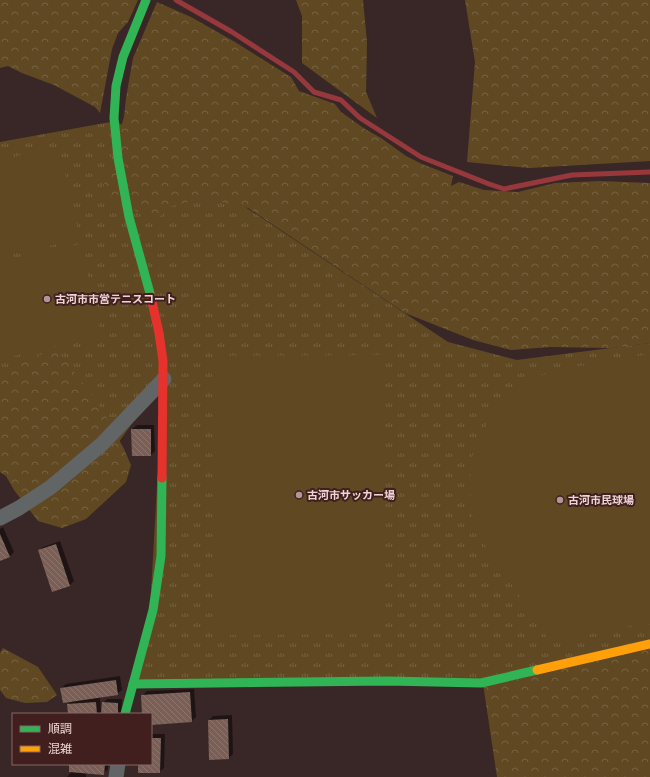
<svg xmlns="http://www.w3.org/2000/svg" width="650" height="777" font-family="'Nunito Sans','Noto Sans JP',sans-serif">
<defs>
<pattern id="grass-tufts" width="24" height="20" patternUnits="userSpaceOnUse"><rect width="24" height="20" fill="#604922"/><path d="M3 7l-1-3M5 7V3M7 7l1-3M15 17l-1-3M17 17v-4M19 17l1-3" fill="none" stroke="#776241"/></pattern>
<pattern id="forest-crowns" width="20" height="18" patternUnits="userSpaceOnUse"><rect width="20" height="18" fill="#604922"/><path d="M2 6a3 3 0 1 1 6 0M12 15a3 3 0 1 1 6 0" fill="none" stroke="#776241"/></pattern>
<pattern id="building-back-hatch" width="6" height="6" patternUnits="userSpaceOnUse"><rect width="6" height="6" fill="#7a5f57"/><path d="M-1 5l2 2M0 0l6 6M5-1l2 2" fill="none" stroke="#8d756e"/></pattern>
</defs>
<rect width="100%" height="100%" fill="#392727"/>
<!-- grass -->
<path fill="url(#grass-tufts)" d="M 116,121 L 448,342 L 517,360 L 650,343 L 650,644 L 481,683 L 133,684 L 150,610 L 163,380 L 111,453 L 0,386 L 0,142 Z"/>
<!-- forest -->
<g fill="url(#forest-crowns)">
<path d="M 0,0 L 138,0 L 128,22 L 118,33 L 112,49 L 100,113 L 95,107 L 54,85 L 22,73 L 8,66 L 0,68 Z"/>
<path d="M 296,0 L 363,0 L 367,42 L 366,92 L 377,118 L 302,63 L 302,16 Z"/>
<path d="M 465,0 L 650,0 L 650,161 L 529,168 L 467,162 L 475,62 Z"/>
<path d="M 157,2 L 191,17 L 235,42 L 291,77 L 299,91 L 335,104 L 341,112 L 365,129 L 381,138 L 406,156 L 422,164 L 453,176 L 451,186 L 459,182 L 484,190 L 518,192 L 555,183 L 600,181 L 650,183 L 650,343 L 612,348 L 550,347 L 511,350 L 473,340 L 405,313 L 248,208 L 204,198 L 169,207 L 155,222 L 102,191 L 124,117 L 126,98 L 133,58 Z"/>
<path d="M 54,350 L 64,358 L 95,399 L 108,420 L 124,449 L 131,465 L 126,482 L 86,519 L 62,528 L 38,521 L 14,490 L 6,476 L 0,472 L 0,374 L 31,358 Z"/>
<path d="M 650,643 L 650,777 L 497,777 L 482,677 Z"/>
<path d="M 3,648 L 38,667 L 57,695 L 47,702 L 25,703 L 6,698 L 0,690 L 0,653 Z"/>
</g>
<!-- garden -->
<g fill="#604922">
<path d="M 59,147 L 80,239 L 0,257 L 0,160 Z"/>
<path d="M 81,244 L 101,336 L 0,359 L 0,262 Z"/>
<path d="M 650,354 L 650,622 L 550,642 L 485,545 L 471,513 L 470,487 L 471,461 L 480,434 L 504,401 L 526,383 L 551,371 Z"/>
<path d="M 385,355 L 385,634 L 213,635 L 212,356 Z"/>
</g>
<!-- shadow -->
<g fill="#0007">
<path d="M 137,425 L 154,425 L 155,451 L 151,455 L 132,429 Z"/>
<path d="M 3,527 L 14,552 L 10,556 L 0,560 L 0,529 Z"/>
<path d="M 60,541 L 74,581 L 70,585 L 53,591 L 39,551 L 43,547 Z"/>
<path d="M 120,676 L 122,690 L 117,694 L 100,697 L 101,712 L 102,712 L 103,703 L 107,699 L 122,699 L 121,714 L 69,714 L 68,704 L 72,701 L 61,688 L 66,684 Z"/>
<path d="M 194,689 L 196,717 L 192,721 L 151,724 L 151,714 L 143,714 L 142,696 L 147,691 Z"/>
<path d="M 232,715 L 233,754 L 229,758 L 210,759 L 209,720 L 213,716 Z"/>
<path d="M 151,734 L 165,734 L 164,768 L 159,772 L 139,764 L 151,764 Z"/>
<path d="M 70,764 L 108,764 L 108,769 L 103,774 L 86,772 L 86,777 L 67,777 L 72,771 Z"/>
</g>
<g fill="none" stroke-linecap="round" stroke-linejoin="round">
<!-- stream -->
<path stroke="#97383c" stroke-width="5" d="M 176,0 L 232,32 L 294,72 L 314,92 L 341,100 L 360,118 L 421,157 L 489,184 L 504,189 L 572,175 L 650,172"/>
</g>
<!-- building -->
<g fill="url(#building-back-hatch)">
<path d="M 131,429 L 151,429 L 151,456 L 132,456 Z"/>
<path d="M 0,534 L 10,557 L 0,561 Z"/>
<path d="M 56,544 L 70,586 L 52,592 L 38,550 Z"/>
<path d="M 116,680 L 118,695 L 63,703 L 60,688 Z"/>
<path d="M 190,692 L 192,722 L 151,725 L 151,714 L 142,714 L 141,695 Z"/>
<path d="M 96,702 L 97,714 L 68,714 L 67,704 Z"/>
<path d="M 102,702 L 118,703 L 118,714 L 101,714 Z"/>
<path d="M 228,719 L 229,759 L 209,760 L 208,720 Z"/>
<path d="M 151,738 L 161,738 L 160,773 L 138,773 L 138,764 L 151,764 Z"/>
<path d="M 69,764 L 105,764 L 104,775 L 69,772 Z"/>
</g>
<g fill="none" stroke-linecap="round" stroke-linejoin="round">
<!-- street -->
<g stroke="#626566" stroke-width="15">
<path d="M 0,518 L 19,508 L 51,487 L 102,444 L 164,379"/>
<path d="M 116,777 L 118,764"/>
</g>
<!-- fast -->
<g stroke="#30b455" stroke-width="9">
<path d="M 146,0 L 123,57 L 116,86 L 114,118 L 118,158 L 129,217 L 151,297"/>
<path d="M 133,684 L 388,681 L 481,683 L 537,670"/>
<path d="M 125,714 L 153,610 L 161,556 L 162,478"/>
</g>
<!-- slow -->
<path stroke="#ff9f0a" stroke-width="9" d="M 537,670 L 650,644"/>
<!-- jam -->
<path stroke="#e5322d" stroke-width="9" d="M 151,297 L 159,333 L 163,361 L 162,478"/>
</g>
<!-- markers -->
<g fill="#ae9897" stroke="#411f1f" stroke-width="1.5">
<circle cx="47" cy="299" r="4"/>
<circle cx="299" cy="495" r="4"/>
<circle cx="560" cy="500" r="4"/>
</g>
<g text-anchor="middle" dominant-baseline="central" stroke-width="4" stroke-linejoin="round" paint-order="stroke">
<!-- poi labels -->
<g font-size="11" font-weight="bold" fill="#edd5d4" stroke="#411f1f" text-anchor="start">
<text x="55" y="299">古河市市営テニスコート</text>
<text x="307" y="495">古河市サッカー場</text>
<text x="568" y="500">古河市民球場</text>
</g>
</g>
<!-- legend -->
<rect x="12" y="713" width="140" height="52" fill="#411f1f" stroke="#866867"/>
<rect x="20" y="726" width="20" height="6" fill="#30b455" stroke="#866867"/>
<text x="48" y="733" font-size="12" fill="#edd5d4">順調</text>
<rect x="20" y="746" width="20" height="6" fill="#ff9f0a" stroke="#866867"/>
<text x="48" y="753" font-size="12" fill="#edd5d4">混雑</text>
</svg>
